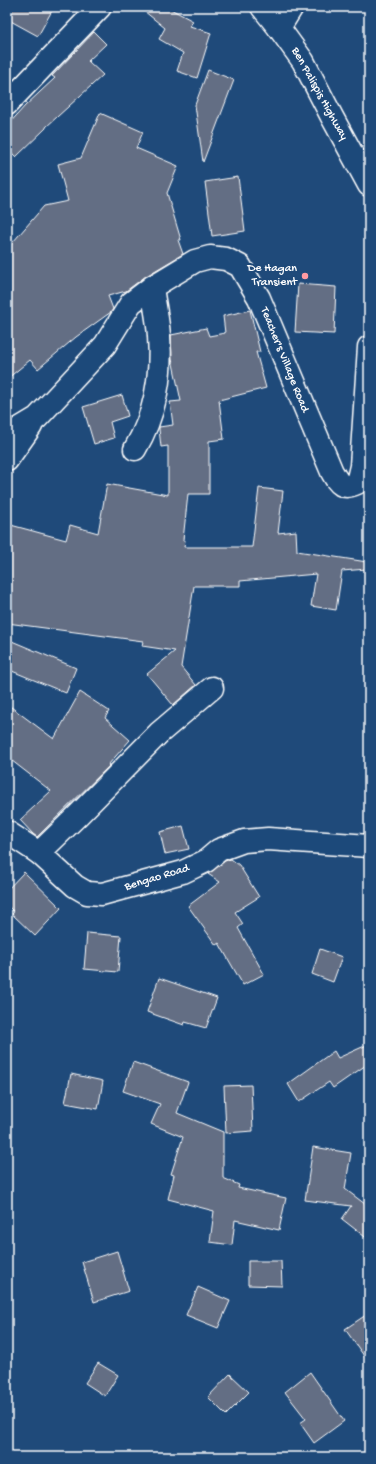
<svg xmlns="http://www.w3.org/2000/svg" width="376" height="1464" font-family="'Gochi Hand',sans-serif">
<rect width="100%" height="100%" fill="#1f4a7a"/>
<filter id="ink" filterUnits="userSpaceOnUse"><feTurbulence type="fractalNoise" baseFrequency=".025" numOctaves="2"/><feDisplacementMap in="SourceGraphic" scale="8" xChannelSelector="R" yChannelSelector="G"/><feConvolveMatrix kernelMatrix="1 2 1 2 8 2 1 2 1" color-interpolation-filters="sRGB"/></filter>
<g filter="url(#ink)">
<!-- building -->
<g fill="#646e84" stroke="#fff">
<path d="M 7,7 L 54,7 L 38,36 L 7,19 Z"/>
<path d="M 139,7 L 167,7 L 193,21 L 190,26 L 211,33 L 197,78 L 177,71 L 183,53 L 159,39 L 165,28 Z"/>
<path d="M 94,32 L 106,44 L 88,61 L 103,75 L 46,127 L 46,128 L 16,157 L 7,148 L 7,126 L 25,106 L 55,78 L 52,76 Z"/>
<path d="M 208,70 L 234,80 L 203,162 L 195,105 Z"/>
<path d="M 100,113 L 143,132 L 136,148 L 178,166 L 167,193 L 181,240 L 178,240 L 183,254 L 146,276 L 126,291 L 108,296 L 113,309 L 111,312 L 76,337 L 38,369 L 30,360 L 7,379 L 7,249 L 44,206 L 68,201 L 58,164 L 81,158 Z"/>
<path d="M 238,177 L 245,231 L 212,236 L 205,182 Z"/>
<path d="M 298,284 L 336,287 L 334,334 L 295,332 Z"/>
<path d="M 250,310 L 260,352 L 256,352 L 266,388 L 219,400 L 224,439 L 209,441 L 209,494 L 188,494 L 183,540 L 185,540 L 184,547 L 252,547 L 259,488 L 283,491 L 278,533 L 296,531 L 297,551 L 367,562 L 367,569 L 342,571 L 336,610 L 311,606 L 316,574 L 240,581 L 240,586 L 194,586 L 181,667 L 196,685 L 173,705 L 147,674 L 175,651 L 142,646 L 143,641 L 7,623 L 7,524 L 66,540 L 70,525 L 98,533 L 107,484 L 168,495 L 168,446 L 161,447 L 159,429 L 159,427 L 173,425 L 170,402 L 181,401 L 172,359 L 171,335 L 206,328 L 209,336 L 225,333 L 223,316 Z"/>
<path d="M 122,395 L 128,416 L 110,422 L 114,438 L 94,444 L 83,407 Z"/>
<path d="M 7,639 L 76,668 L 66,693 L 7,669 Z"/>
<path d="M 80,692 L 109,711 L 105,718 L 130,740 L 108,765 L 109,766 L 37,837 L 33,834 L 20,820 L 51,791 L 7,757 L 7,704 L 54,739 Z"/>
<path d="M 183,826 L 189,849 L 165,854 L 160,832 Z"/>
<path d="M 231,859 L 239,865 L 259,897 L 235,912 L 243,924 L 238,928 L 264,974 L 243,985 L 219,943 L 216,945 L 188,906 L 220,882 L 208,874 L 225,861 Z"/>
<path d="M 24,872 L 61,908 L 35,936 L 12,914 L 14,912 L 7,905 L 7,890 Z"/>
<path d="M 87,933 L 121,936 L 118,972 L 84,969 Z"/>
<path d="M 320,949 L 342,957 L 333,982 L 312,974 Z"/>
<path d="M 159,978 L 217,998 L 206,1028 L 185,1022 L 184,1025 L 147,1012 Z"/>
<path d="M 369,1044 L 369,1063 L 333,1088 L 329,1082 L 299,1102 L 288,1084 L 334,1051 L 338,1058 Z"/>
<path d="M 133,1062 L 188,1082 L 177,1113 L 223,1132 L 223,1178 L 239,1185 L 238,1188 L 286,1198 L 279,1230 L 235,1220 L 232,1245 L 210,1242 L 214,1211 L 168,1199 L 174,1175 L 171,1174 L 183,1137 L 151,1124 L 160,1104 L 123,1091 Z"/>
<path d="M 71,1074 L 103,1081 L 98,1109 L 65,1103 Z"/>
<path d="M 251,1085 L 253,1131 L 226,1133 L 224,1086 Z"/>
<path d="M 313,1147 L 351,1153 L 345,1189 L 369,1207 L 369,1240 L 342,1219 L 351,1206 L 305,1200 Z"/>
<path d="M 117,1251 L 129,1291 L 94,1302 L 82,1262 Z"/>
<path d="M 248,1261 L 281,1261 L 282,1286 L 248,1285 Z"/>
<path d="M 198,1287 L 230,1301 L 218,1328 L 186,1315 Z"/>
<path d="M 369,1313 L 369,1363 L 345,1329 Z"/>
<path d="M 98,1363 L 118,1375 L 105,1396 L 85,1383 Z"/>
<path d="M 310,1372 L 344,1421 L 314,1443 L 300,1423 L 306,1419 L 285,1392 Z"/>
<path d="M 230,1374 L 249,1392 L 226,1415 L 208,1397 Z"/>
</g>
<g fill="none" stroke-linecap="round" stroke-linejoin="round">
<defs>
<g id="street">
<path d="M 7,104 L 100,7"/>
<path d="M 7,436 L 37,418 L 105,345 L 131,303 L 152,287 L 195,261 L 210,257 L 226,259 L 240,266 L 259,298 L 332,472 C 339,484 342,490 357,483 L 361,466 L 369,347"/>
<path d="M 135,449 C 155,415 162,375 159,336 C 158,320 154,303 152,287"/>
<path d="M 7,460 L 31,426"/>
<path d="M 7,832 L 39,853 L 75,886 L 87,893 L 102,894 L 183,872 L 206,861 L 219,850 L 244,841 L 268,839 L 369,846"/>
<path d="M 39,853 L 78,815 L 159,733 L 212,688"/>
</g>
<g id="primary">
<path d="M 262,7 L 279,28 L 303,61 L 332,117 L 369,185"/>
<path d="M 279,28 L 292,7"/>
</g>
</defs>
<!-- street casing -->
<use href="#street" stroke="#fff" stroke-width="25"/>
<!-- primary casing -->
<use href="#primary" stroke="#fff" stroke-width="25"/>
<!-- street -->
<use href="#street" stroke="#1f4a7a" stroke-width="22"/>
<!-- primary -->
<use href="#primary" stroke="#1f4a7a" stroke-width="22"/>
</g>
</g>
<!-- markers -->
<circle fill="#ff9aa2" stroke="#1f4a7a" stroke-width="1.5" cx="305" cy="276" r="4"/>
<g text-anchor="middle" dominant-baseline="central" stroke-width="4" stroke-linejoin="round" paint-order="stroke">
<!-- street labels -->
<g font-size="12" fill="#fff" stroke="#1f4a7a">
<text transform="translate(319 94) rotate(61)">Ben Palispis Highway</text>
<text transform="translate(284 360) rotate(68)">Teacher's Village Road</text>
<text transform="translate(157 878) rotate(-17)">Bengao Road</text>
</g>
<!-- poi labels -->
<g font-size="12" fill="#fff" stroke="#1f4a7a" text-anchor="end">
<text x="297" y="269">De Hagan<tspan x="297" dy="14">Transient</tspan></text>
</g>
</g>
<!-- margin -->
<rect width="376" height="1464" fill="none" stroke="#1f4a7a" stroke-width="24"/>
<rect x="12" y="12" width="352" height="1440" fill="none" stroke="#fff" stroke-width="1.5" filter="url(#ink)"/>
</svg>
